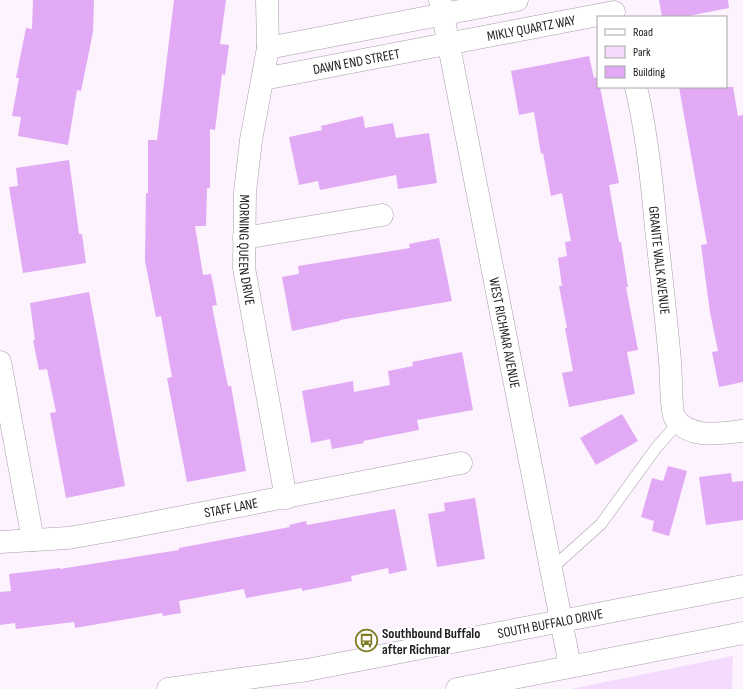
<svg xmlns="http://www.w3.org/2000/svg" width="743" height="689" font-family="'Sofia Sans Condensed',sans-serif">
<rect width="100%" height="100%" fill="#fcf3fe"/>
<!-- green -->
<path fill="#f4dafc" d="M 733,656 L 732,689 L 571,689 Z"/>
<!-- building -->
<g fill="#e2a9f4">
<path d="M 33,0 L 94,0 L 93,32 L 81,91 L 77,90 L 68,145 L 18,136 L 21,117 L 12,116 L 19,78 L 16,78 L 26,28 L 32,29 Z"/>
<path d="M 174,0 L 226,0 L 220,44 L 229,45 L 225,75 L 222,74 L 215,130 L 210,129 L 210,188 L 207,188 L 206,226 L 195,226 L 203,275 L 211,274 L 217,305 L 212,306 L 228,386 L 231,386 L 246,471 L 187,482 L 167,378 L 172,377 L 161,316 L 156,317 L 145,261 L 146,193 L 148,193 L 148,140 L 157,140 Z"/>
<path d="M 659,0 L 728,0 L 729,8 L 683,17 L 662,17 Z"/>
<path d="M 589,56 L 594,78 L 598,77 L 598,87 L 600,87 L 619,183 L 609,185 L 619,242 L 621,242 L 628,287 L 626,287 L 638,350 L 627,352 L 635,394 L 569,407 L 562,373 L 573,371 L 565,328 L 567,328 L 559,286 L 562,286 L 558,258 L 567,256 L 565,242 L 571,241 L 562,193 L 551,196 L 543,153 L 541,154 L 534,112 L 519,115 L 511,71 Z"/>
<path d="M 679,87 L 733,87 L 738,116 L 743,115 L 743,382 L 719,387 L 712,352 L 718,351 L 710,312 L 701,245 L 707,244 Z"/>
<path d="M 363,116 L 365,128 L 393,123 L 396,138 L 429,133 L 437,183 L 398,189 L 396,175 L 320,190 L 318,181 L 299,185 L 289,137 L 322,130 L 321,126 Z"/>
<path d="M 69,160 L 79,234 L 82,234 L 86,263 L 23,273 L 9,187 L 18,186 L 16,168 Z"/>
<path d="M 439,238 L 452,301 L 340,320 L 340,321 L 292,331 L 282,277 L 299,274 L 298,266 L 410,248 L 409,244 Z"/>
<path d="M 89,292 L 125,486 L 66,498 L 50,413 L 56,412 L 47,369 L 39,370 L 33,340 L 35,340 L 30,303 Z"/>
<path d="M 462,352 L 473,410 L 417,420 L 419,430 L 363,441 L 364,443 L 332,449 L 330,439 L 311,443 L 302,391 L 353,381 L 354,392 L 390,385 L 388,371 L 413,366 L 412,362 Z"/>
<path d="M 622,414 L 638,441 L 596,465 L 580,438 Z"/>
<path d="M 668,466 L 687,471 L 669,536 L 652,531 L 654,521 L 641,517 L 652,478 L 663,481 Z"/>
<path d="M 731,473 L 732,482 L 743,481 L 743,520 L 706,525 L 699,477 Z"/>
<path d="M 475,498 L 485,559 L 437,567 L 428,514 L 445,511 L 444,503 Z"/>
<path d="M 395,509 L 407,570 L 389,574 L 388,568 L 351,576 L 352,581 L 302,591 L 302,588 L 246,598 L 244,589 L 179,601 L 181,613 L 163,616 L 162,613 L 75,628 L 74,622 L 16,629 L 15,623 L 0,625 L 0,592 L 11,591 L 9,574 L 60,568 L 60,569 L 179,550 L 179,548 L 290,527 L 289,525 L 306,521 L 307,525 Z"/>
</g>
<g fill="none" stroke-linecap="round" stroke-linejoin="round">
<defs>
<path id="service" d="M 551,569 L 601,524 L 656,448 L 679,422"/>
<g id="minor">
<path id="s1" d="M 267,0 L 268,48 L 251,140 L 245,192 L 244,268 L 286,498"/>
<path d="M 268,48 L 517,0"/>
<path id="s2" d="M 263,79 L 614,12"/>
<path id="s3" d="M 636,87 C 647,133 652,181 656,228 C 661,273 666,317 670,361 C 671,372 671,413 675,418 C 690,440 721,433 743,431"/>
<path d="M 244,238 L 382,215"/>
<path d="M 0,362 L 33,540"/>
<path id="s4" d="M 0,542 L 68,538 L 120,529 L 461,463"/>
</g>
<g id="tertiary">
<path id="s5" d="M 440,0 L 570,666"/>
</g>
<g id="secondary">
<path id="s6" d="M 168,689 L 307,670 L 743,586"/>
<path d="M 457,689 L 743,633"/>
</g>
</defs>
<!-- service casing -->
<use href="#service" stroke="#a79daa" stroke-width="12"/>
<!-- minor casing -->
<use href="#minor" stroke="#a79daa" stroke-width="23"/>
<!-- tertiary casing -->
<use href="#tertiary" stroke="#a79daa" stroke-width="23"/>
<!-- secondary casing -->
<use href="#secondary" stroke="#a79daa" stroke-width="23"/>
<!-- service -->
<use href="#service" stroke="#fff" stroke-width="11"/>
<!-- minor -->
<use href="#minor" stroke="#fff" stroke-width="22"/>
<!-- tertiary -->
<use href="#tertiary" stroke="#fff" stroke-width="22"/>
<!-- secondary -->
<use href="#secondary" stroke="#fff" stroke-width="22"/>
</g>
<!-- icons -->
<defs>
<symbol id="bus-ring" viewBox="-11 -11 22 22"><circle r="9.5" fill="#fff" stroke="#7e7b23" stroke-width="1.5"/><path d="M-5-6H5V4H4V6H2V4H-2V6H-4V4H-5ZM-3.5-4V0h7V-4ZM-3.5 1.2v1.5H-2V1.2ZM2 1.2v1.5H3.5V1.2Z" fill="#7e7b23"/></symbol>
</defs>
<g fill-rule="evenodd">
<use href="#bus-ring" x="354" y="628" width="25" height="25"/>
</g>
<g text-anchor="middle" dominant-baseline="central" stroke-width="4" stroke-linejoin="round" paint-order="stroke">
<!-- street labels -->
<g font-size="14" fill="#232025" stroke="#fff">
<text stroke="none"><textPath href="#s2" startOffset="273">MIKLY QUARTZ WAY</textPath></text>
<text stroke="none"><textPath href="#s2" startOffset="95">DAWN END STREET</textPath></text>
<text stroke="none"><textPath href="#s1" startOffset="252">MORNING QUEEN DRIVE</textPath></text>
<text stroke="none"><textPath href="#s3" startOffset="175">GRANITE WALK AVENUE</textPath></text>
<text stroke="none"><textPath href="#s5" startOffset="339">WEST RICHMAR AVENUE</textPath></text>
<text stroke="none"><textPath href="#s4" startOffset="234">STAFF LANE</textPath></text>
<text stroke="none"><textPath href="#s6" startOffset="388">SOUTH BUFFALO DRIVE</textPath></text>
</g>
<!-- poi labels -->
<g font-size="14" font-weight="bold" fill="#232025" stroke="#fff" text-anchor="start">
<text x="382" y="633">Southbound Buffalo<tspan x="382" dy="16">after Richmar</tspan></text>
</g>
</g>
<!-- legend -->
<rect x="597" y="16" width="130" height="72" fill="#ffffff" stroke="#a7a6a8"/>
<rect x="605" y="29" width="20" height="6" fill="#ffffff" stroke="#a7a6a8"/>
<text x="633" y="36" font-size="12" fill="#232025">Road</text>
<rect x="605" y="46" width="20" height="12" fill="#f4dafc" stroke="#a7a6a8"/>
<text x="633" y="56" font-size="12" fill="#232025">Park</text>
<rect x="605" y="66" width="20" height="12" fill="#e2a9f4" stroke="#a7a6a8"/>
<text x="633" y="76" font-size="12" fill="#232025">Building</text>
</svg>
